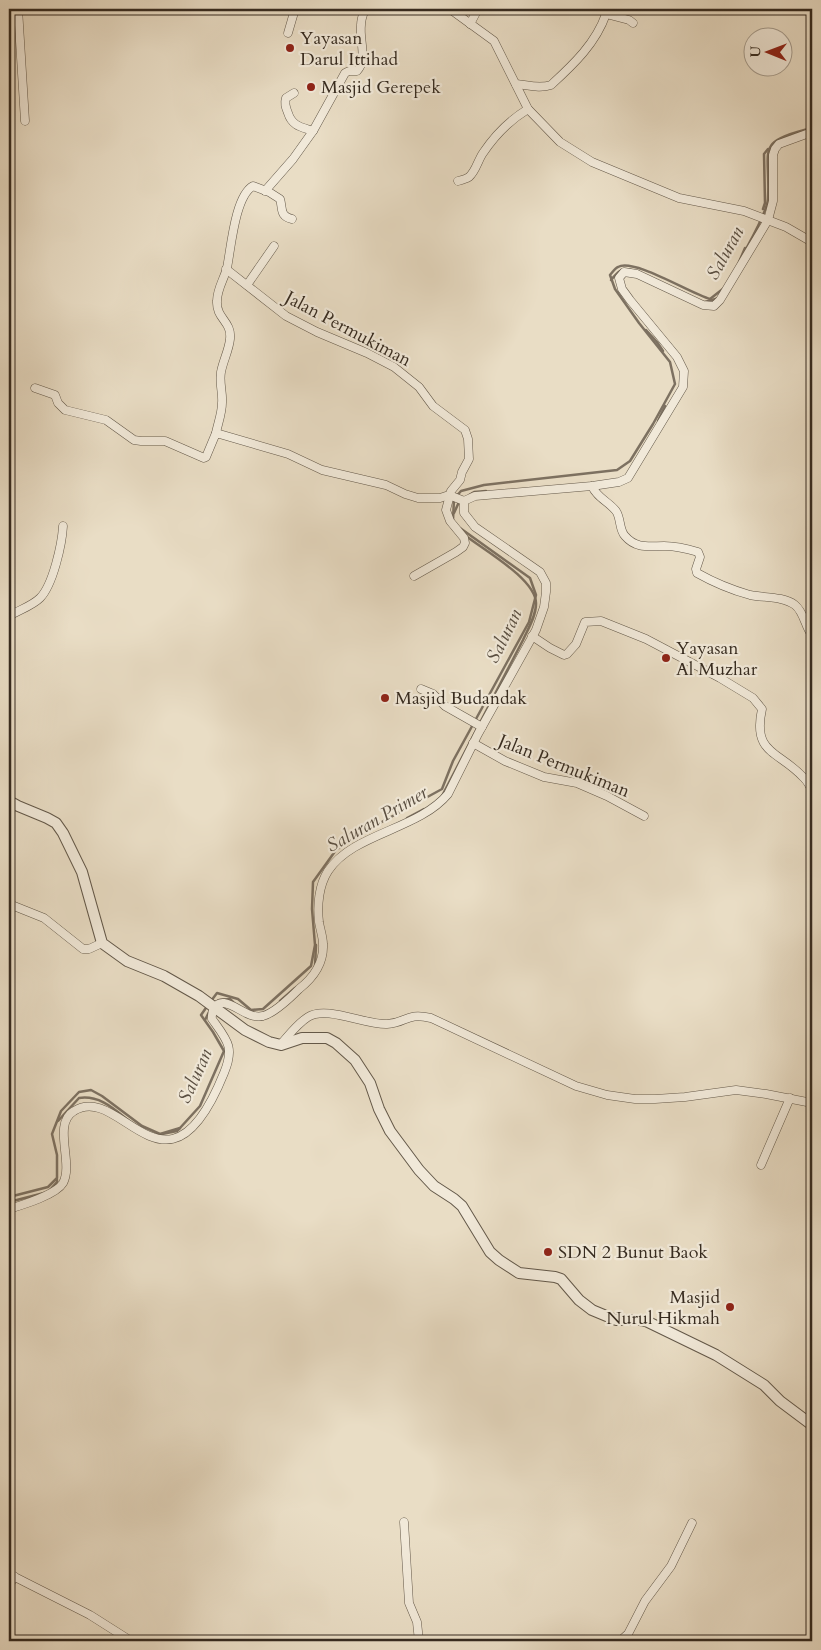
<svg xmlns="http://www.w3.org/2000/svg" width="821" height="1650" font-family="Cardo,serif">
<rect width="100%" height="100%" fill="#e9ddc5"/>
<filter id="stains"><feTurbulence type="fractalNoise" baseFrequency=".004" numOctaves="4"/><feColorMatrix values="0 0 0 0 .2 0 0 0 0 .09 0 0 0 0 .02 0 0 0 .5 -.17"/></filter>
<radialGradient id="worn" r=".72"><stop offset=".6" stop-color="#630" stop-opacity="0"/><stop offset="1" stop-color="#630" stop-opacity=".3"/></radialGradient>
<g fill="none" stroke-linecap="round" stroke-linejoin="round">
<!-- stream -->
<g stroke="#7d7161" stroke-width="2.5">
<path d="M 763,209 L 765,203 L 764,154 L 768,149"/>
<path d="M 746,249 C 752,238 767,211 768,199 C 771,149 753,142 812,128"/>
<path d="M 739,262 L 745,248"/>
<path d="M 611,280 C 617,273 622,267 631,270"/>
<path d="M 705,302 L 719,298"/>
<path d="M 646,330 L 657,342 L 663,351"/>
<path d="M 658,421 L 665,406"/>
<path d="M 469,495 L 474,492 L 486,491"/>
<path d="M 454,513 L 459,502"/>
<path d="M 453,520 L 454,499 L 461,491 L 484,485 L 617,470 L 630,461 L 653,424 L 675,384 L 670,362 L 639,323 L 615,289 L 610,275 C 612,273 615,268 618,267 C 634,258 691,294 710,299 L 724,288"/>
<path d="M 442,796 L 523,640 C 528,629 536,616 536,604 C 537,580 484,550 466,536"/>
<path d="M 407,818 L 424,809"/>
<path d="M 315,966 L 316,945"/>
<path d="M 211,1001 L 217,993 L 238,999 L 251,1010 L 263,1009 L 311,966 L 315,945 L 312,909 L 313,882 L 336,850 L 358,835 L 442,789 L 453,761 L 529,622 L 536,595 L 530,578 L 460,528"/>
<path d="M 280,1001 L 295,988"/>
<path d="M 216,1002 L 219,1000 L 230,999 L 235,1004"/>
<path d="M 205,1020 L 211,1008"/>
<path d="M 58,1121 L 79,1098 C 99,1095 113,1108 128,1120"/>
<path d="M 162,1134 L 177,1131 L 180,1128"/>
<path d="M 49,1191 L 57,1182 L 57,1180"/>
<path d="M 9,1197 L 48,1187 L 57,1178 L 57,1155 L 52,1134 L 61,1111 L 79,1092 L 91,1090 L 102,1096 L 142,1126 L 160,1134 L 180,1128 L 200,1106 L 224,1051 L 213,1032 L 201,1015 L 208,1005"/>
<path d="M 9,1202 L 44,1193"/>
</g>
<defs>
<g id="minor">
<path d="M 18,9 L 25,121"/>
<path d="M 450,9 L 494,41 L 528,109 L 560,142 L 592,162 L 679,198 L 744,211 L 786,227 L 812,242"/>
<path d="M 470,24 L 478,9"/>
<path d="M 288,33 L 295,9"/>
<path d="M 516,84 C 528,85 539,89 551,85 C 574,64 596,43 606,14 L 629,20 L 633,23"/>
<path d="M 294,93 L 286,98 C 284,104 286,108 288,113 C 292,126 301,127 313,131"/>
<path d="M 458,181 C 462,180 466,179 469,177 C 476,171 478,160 483,153 C 495,135 510,120 528,109"/>
<path d="M 265,191 L 293,159 L 313,131 L 345,73 L 349,71 L 357,71 C 368,59 359,40 361,25 C 361,19 363,14 365,9"/>
<path d="M 226,269 L 286,316 L 317,332 L 367,353 L 394,367 L 419,387 L 433,406 L 465,430 L 468,439 L 469,459 L 462,472 L 460,480 L 451,491 L 446,510 L 450,521 L 464,538 L 465,543 L 463,547 L 456,552 L 414,576"/>
<path d="M 247,285 L 274,246"/>
<path d="M 35,388 L 55,395 L 58,403 L 65,410 L 106,420 L 134,440 L 141,441 L 165,441 L 204,458 L 206,457 L 216,433 L 288,454 L 322,470 L 386,485 L 405,494 L 418,498 L 440,498 L 449,495 L 464,501"/>
<path d="M 216,433 C 218,423 222,413 222,403 C 223,393 219,383 221,372 C 223,361 229,350 230,339 C 232,321 216,319 217,301 C 217,289 224,279 227,268 C 231,248 235,196 253,186 L 269,192 L 280,199 C 283,208 279,216 292,219"/>
<path d="M 592,486 C 597,498 608,501 616,511 C 621,518 619,530 625,536 C 636,549 649,546 664,546 C 676,546 688,549 698,552 L 700,557 L 696,569 L 697,573 C 713,582 732,590 750,595 C 764,598 783,596 795,605 C 804,612 805,627 812,635"/>
<path d="M 9,616 C 19,610 32,606 40,598 C 53,585 62,544 63,526"/>
<path d="M 532,636 L 550,648 L 564,655 L 567,654 L 576,644 L 585,622 L 601,621 L 646,639 L 720,678 L 753,698 L 762,709 C 752,754 779,751 803,777 C 807,780 809,785 812,790"/>
<path d="M 421,689 L 433,694 L 445,706 L 482,727"/>
<path d="M 473,743 L 505,761 L 544,777 L 577,783 L 607,796 L 644,816"/>
<path d="M 9,904 L 44,918 L 83,949 L 89,949 L 102,943"/>
<path d="M 281,1044 C 289,1035 297,1024 308,1017 C 326,1005 365,1025 387,1024 C 407,1023 406,1012 431,1018 L 576,1086 L 607,1095 L 635,1099 L 655,1099 L 685,1097 L 736,1090 L 766,1094 L 812,1103"/>
<path d="M 761,1165 L 790,1098"/>
<path d="M 9,1209 C 22,1205 56,1195 63,1183 C 74,1163 52,1124 74,1111 C 121,1081 167,1215 224,1073 C 235,1047 227,1040 212,1019 C 211,1012 215,1002 224,1003 C 237,1005 248,1019 263,1016 C 274,1013 291,997 299,989 C 313,978 324,963 323,944 C 323,937 320,929 319,922 C 317,905 319,885 328,871 C 353,833 418,830 448,794 L 478,734 L 536,630 L 544,607 L 546,592 L 546,583 L 540,572 L 475,527 L 464,513 L 464,501 L 475,496 L 592,486 L 619,482 L 628,478 L 683,387 L 684,371 L 677,357 L 630,300 L 622,289 L 619,278 L 624,272 L 637,274 L 703,305 L 714,306 L 720,300 L 768,220 L 773,201 L 773,155 L 775,149 L 779,144 L 812,132"/>
<path d="M 404,1522 L 409,1603 L 417,1622 L 419,1641"/>
<path d="M 9,1574 L 90,1615 L 131,1641"/>
<path d="M 9,1587 L 14,1576"/>
<path d="M 620,1641 L 628,1634 L 645,1601 L 671,1566 L 692,1523"/>
</g>
<path id="tertiary" d="M 9,801 L 18,806 L 47,818 L 56,823 L 63,833 L 82,872 L 102,943 L 127,961 L 164,976 L 199,996 L 245,1030 L 269,1042 L 281,1045 L 302,1038 L 327,1038 L 336,1043 L 355,1060 L 370,1083 L 379,1109 L 390,1131 L 419,1170 L 434,1186 L 454,1199 L 462,1206 L 490,1252 L 499,1260 L 519,1273 L 555,1277 L 561,1279 L 579,1300 L 592,1310 L 616,1320 L 640,1320 L 646,1321 L 716,1355 L 764,1385 L 780,1401 L 812,1425"/>
</defs>
<!-- minor casing -->
<use href="#minor" stroke="#635849" stroke-width="9"/>
<!-- tertiary casing -->
<use href="#tertiary" stroke="#635849" stroke-width="12"/>
<!-- minor -->
<use href="#minor" stroke="#f1e9d9" stroke-width="8"/>
<!-- tertiary -->
<use href="#tertiary" stroke="#f1e9d9" stroke-width="10"/>
</g>
<!-- markers -->
<g fill="#8f2418" stroke="#f1e9d9" stroke-width="2">
<circle cx="290" cy="48" r="5"/>
<circle cx="311" cy="87" r="5"/>
<circle cx="666" cy="658" r="5"/>
<circle cx="385" cy="698" r="5"/>
<circle cx="548" cy="1252" r="5"/>
<circle cx="730" cy="1307" r="5"/>
</g>
<g text-anchor="middle" dominant-baseline="central" stroke-width="4.5" stroke-linejoin="round" paint-order="stroke">
<!-- poi labels -->
<g font-size="18" fill="#362b20" stroke="#f1e9d9" text-anchor="start">
<text x="300" y="38">Yayasan<tspan x="300" dy="21">Darul Ittihad</tspan></text>
<text x="321" y="87">Masjid Gerepek</text>
<text x="676" y="648">Yayasan<tspan x="676" dy="21">Al Muzhar</tspan></text>
<text x="395" y="698">Masjid Budandak</text>
<text x="558" y="1252">SDN 2 Bunut Baok</text>
<text x="720" y="1297" text-anchor="end">Masjid<tspan x="720" dy="21">Nurul Hikmah</tspan></text>
</g>
<!-- street labels -->
<g font-size="18" fill="#362b20" stroke="#f1e9d9">
<text transform="translate(348 329) rotate(28)">Jalan Permukiman</text>
<text transform="translate(564 766) rotate(22)">Jalan Permukiman</text>
</g>
<!-- water labels -->
<g font-size="19" font-style="italic" fill="#594e41" stroke="#f1e9d9">
<text transform="translate(725 253) rotate(-61)">Saluran</text>
<text transform="translate(504 636) rotate(-64)">Saluran</text>
<text transform="translate(377 819) rotate(-30)">Saluran Primer</text>
<text transform="translate(195 1076) rotate(-66)">Saluran</text>
</g>
</g>
<!-- margin -->
<rect width="821" height="1650" fill="none" stroke="#e9ddc5" stroke-width="30"/>
<rect x="10" y="10" width="801" height="1630" fill="none" stroke="#362b20" stroke-width="2.5"/>
<rect x="15" y="15" width="791" height="1620" fill="none" stroke="#362b20"/>
<!-- north arrow -->
<g transform="translate(768 52) rotate(271)"><circle r="24" fill="#f1e9d9" stroke="#a69d8f"/>
<path d="M0-4L9 19L0 12L-9 19Z" fill="#8f2418"/>
<text y="-8" font-size="14" font-weight="bold" text-anchor="middle" fill="#362b20">U</text>
</g>
<rect width="100%" height="100%" filter="url(#stains)"/>
<rect width="100%" height="100%" fill="url(#worn)"/>
</svg>
